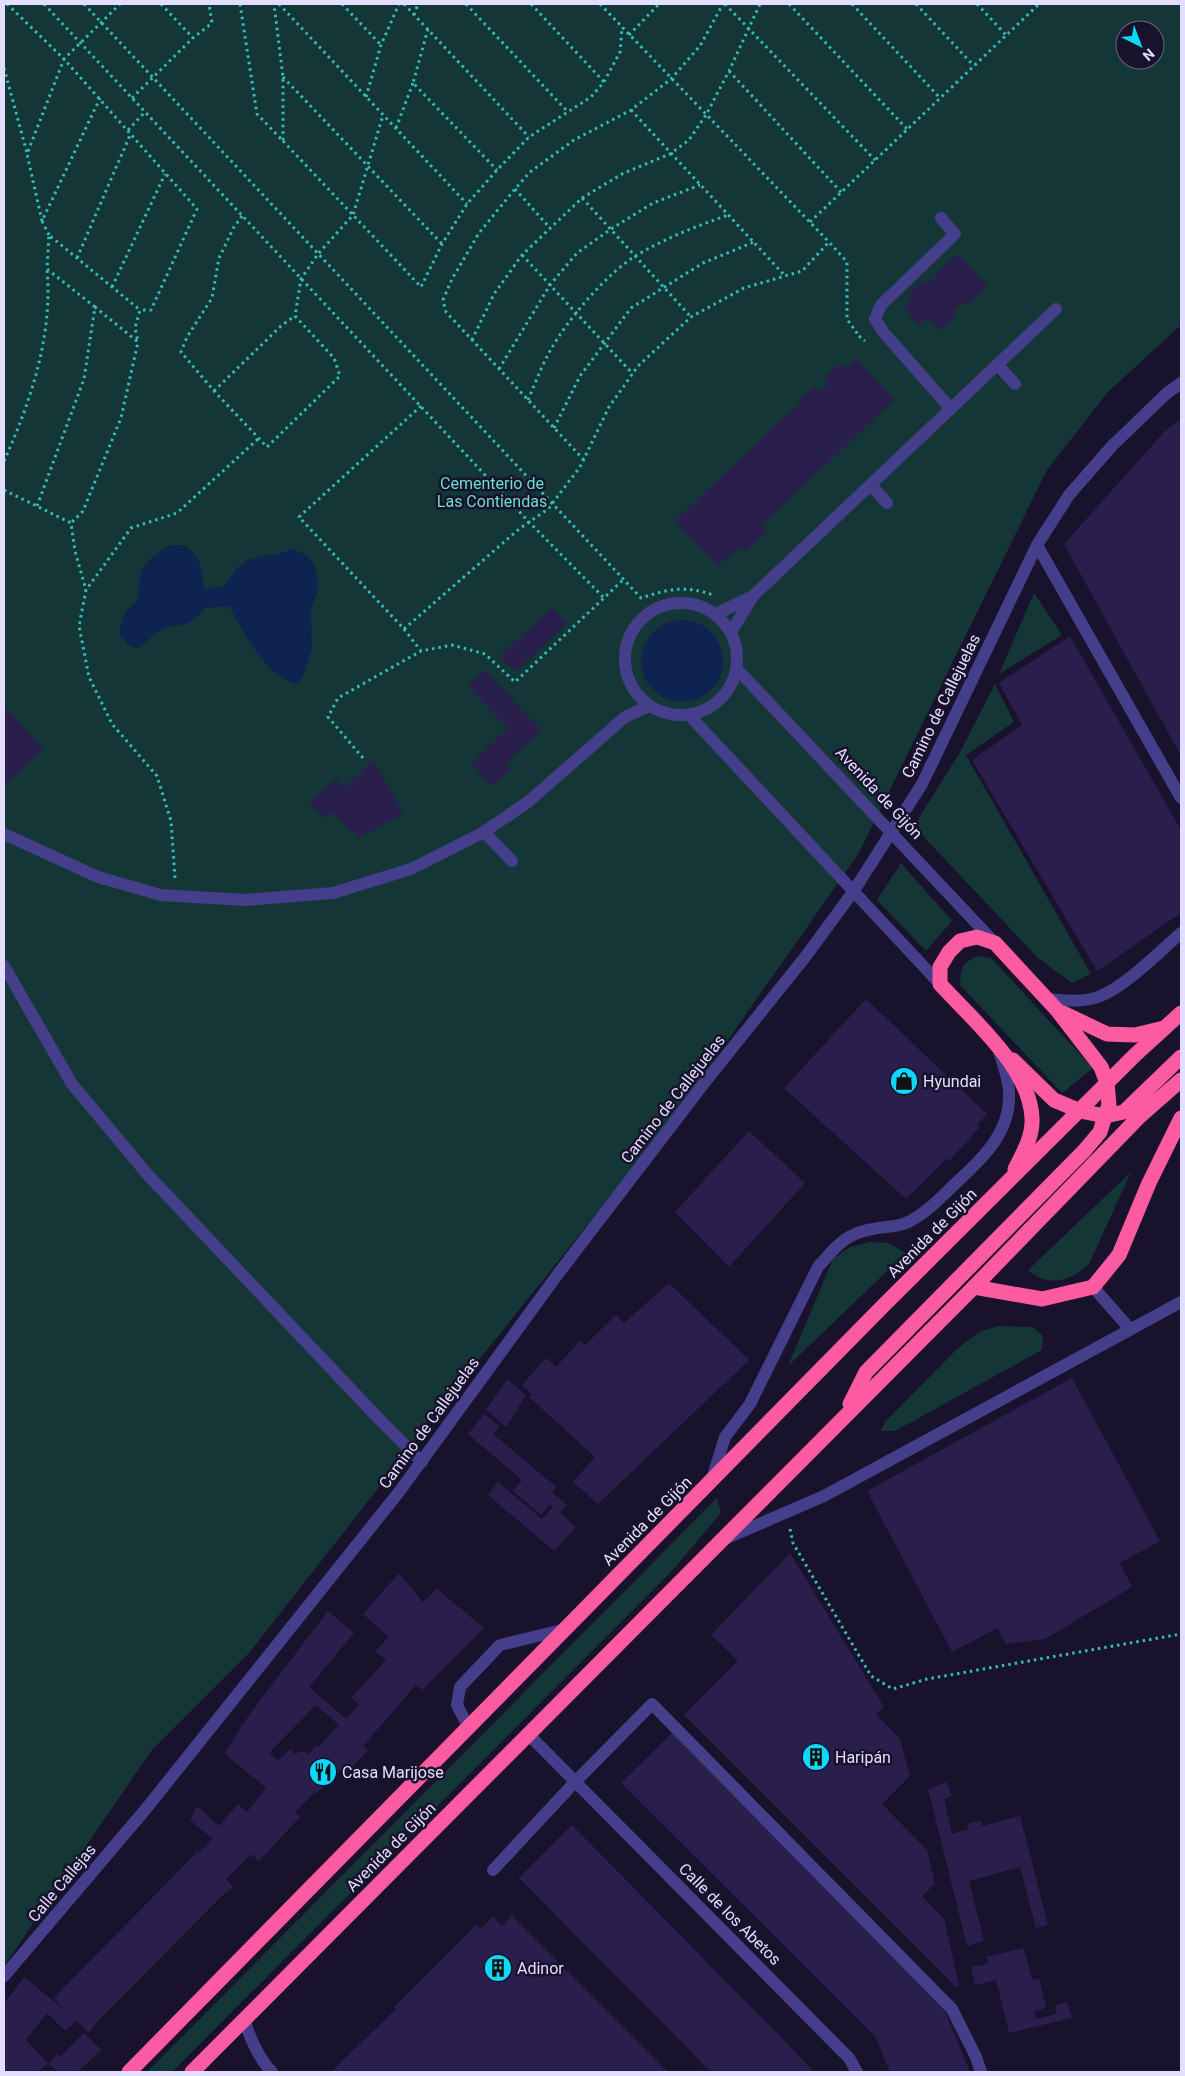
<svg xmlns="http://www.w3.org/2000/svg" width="1185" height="2076" font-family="Roboto,sans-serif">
<rect width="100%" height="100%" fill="#18122c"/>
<!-- green -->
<g fill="#153636" fill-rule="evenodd">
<path d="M 4,4 L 1181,4 L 1181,325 L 1108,392 L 1047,470 L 859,853 L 674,1117 L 482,1356 L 249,1653 L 151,1751 L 4,1966 ZM 1125,30 L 1155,30 L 1155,60 L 1125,60 Z"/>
<path d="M 1034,593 L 1062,635 L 999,674 Z"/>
<path d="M 995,684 L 1014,722 L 966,755 L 1091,974 L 1072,983 L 1038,958 L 921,834 L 917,821 L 960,752 Z"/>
<path d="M 901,863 L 952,921 L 926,951 L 877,900 Z"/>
<path d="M 979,956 L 991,958 L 1093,1068 L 1062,1093 L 960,985 C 961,966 962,963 979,956 Z"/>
<path d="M 1131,1172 L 1089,1264 C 1071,1281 1048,1288 1028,1270 Z"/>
<path d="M 871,1242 L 888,1243 L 906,1253 L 788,1366 L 833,1259 L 850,1247 Z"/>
<path d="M 998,1326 L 1033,1327 L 1043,1336 L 1042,1350 L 895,1431 L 881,1431 L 885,1422 L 956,1350 L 979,1332 Z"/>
<path d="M 717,1498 L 721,1513 L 671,1572 L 172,2072 L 147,2072 Z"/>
</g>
<!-- water -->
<g fill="#0e234f">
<path d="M 170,545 L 186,546 C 204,563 201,567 204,589 L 225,586 L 236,569 L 247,560 L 266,555 L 275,555 L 293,549 L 306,555 L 314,564 L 318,581 L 317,594 L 311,608 L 312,649 L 302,678 L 296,684 C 264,675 244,632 229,606 L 205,608 C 199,615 193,622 184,624 C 174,627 166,626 158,632 C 149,638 146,645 136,648 L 128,645 L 120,634 C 121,619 124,610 137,602 C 141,567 139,565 170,545 Z"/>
<circle cx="682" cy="661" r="41"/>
</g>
<!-- building -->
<g fill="#2a1e4d" fill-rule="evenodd">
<path d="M 958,254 L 988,286 L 967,306 L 963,302 L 953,311 L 957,315 L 940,331 L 927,318 L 919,325 L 904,308 L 911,300 L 907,296 L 924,280 L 927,284 L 937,275 L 936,273 Z"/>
<path d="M 856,358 L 894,400 L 762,525 L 767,531 L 742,554 L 744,544 L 718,566 L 675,521 L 801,402 L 800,400 L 815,386 L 820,392 L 829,383 L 824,378 L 841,363 L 847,367 Z"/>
<path d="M 1181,419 L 1181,756 L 1064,544 L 1165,431 Z"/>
<path d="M 552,608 L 567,624 L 515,672 L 500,656 Z"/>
<path d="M 1070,636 L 1181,830 L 1181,913 L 1097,971 L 972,760 L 1022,725 L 999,683 Z"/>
<path d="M 485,670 L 541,730 L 506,763 L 511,769 L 492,786 L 471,764 L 508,728 L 468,686 Z"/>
<path d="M 4,706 L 43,748 L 4,786 Z"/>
<path d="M 374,760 L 403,814 L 359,838 L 354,829 L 351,832 L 332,812 L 324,819 L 309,803 L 336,779 L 344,788 Z"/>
<path d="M 866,999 L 987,1114 L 977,1125 L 980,1127 L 949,1161 L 946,1159 L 906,1199 L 784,1088 Z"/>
<path d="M 749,1131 L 805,1183 L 729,1267 L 675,1212 Z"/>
<path d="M 669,1283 L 749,1360 L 598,1504 L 573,1482 L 595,1457 L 529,1397 L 532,1394 L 522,1385 L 546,1358 L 556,1367 L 580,1341 L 585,1345 L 616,1315 L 624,1323 Z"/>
<path d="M 1072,1378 L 1160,1541 L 1120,1563 L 1132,1587 L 1045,1639 L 1006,1644 L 997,1628 L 952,1652 L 867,1491 Z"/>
<path d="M 507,1379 L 526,1395 L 506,1427 L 486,1410 Z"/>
<path d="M 484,1414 L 500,1426 L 493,1434 L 556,1487 L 552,1492 L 567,1505 L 560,1513 L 576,1527 L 554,1551 L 488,1495 L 498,1482 L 542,1519 L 553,1507 L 550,1504 L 541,1515 L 513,1491 L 522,1480 L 468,1434 Z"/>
<path d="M 790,1553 L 884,1707 L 876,1714 L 900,1739 L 910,1776 L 882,1804 L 927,1850 L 935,1884 L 922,1896 L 944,1919 L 959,1985 L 956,1987 L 684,1715 L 738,1661 L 711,1635 Z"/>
<path d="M 399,1573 L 423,1602 L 437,1589 L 484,1628 L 422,1690 L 416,1685 L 363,1746 L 368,1750 L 348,1772 L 343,1768 L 317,1793 L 315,1792 L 295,1812 L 300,1817 L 259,1861 L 251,1854 L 226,1879 L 233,1887 L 232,1888 L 223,1895 L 97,2022 L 89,2033 L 77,2021 L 65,2031 L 47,2013 L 26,2040 L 48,2063 L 38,2072 L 4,2072 L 4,2004 L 24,1977 L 65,2010 L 54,1998 L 198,1851 L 199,1853 L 213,1839 L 190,1820 L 197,1806 L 219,1826 L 238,1804 L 247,1812 L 266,1788 L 225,1754 L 240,1728 L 264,1695 L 328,1611 L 354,1633 L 309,1687 L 346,1719 L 359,1704 L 351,1698 L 386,1660 L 375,1651 L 389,1637 L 363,1614 ZM 316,1705 L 339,1725 L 318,1747 L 316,1745 L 308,1754 L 302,1751 L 295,1754 L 291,1749 L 278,1760 L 269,1753 Z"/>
<path d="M 674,1731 L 938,1994 L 970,2072 L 890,2072 L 875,2036 L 621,1783 Z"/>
<path d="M 947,1782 L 952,1796 L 944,1799 L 952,1834 L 969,1829 L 967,1824 L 981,1820 L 982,1826 L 1020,1816 L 1048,1925 L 1036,1928 L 1020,1867 L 969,1881 L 984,1941 L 967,1946 L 928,1789 Z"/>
<path d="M 572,1825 L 810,2067 L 813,2072 L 711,2072 L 519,1878 Z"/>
<path d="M 512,1916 L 668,2072 L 331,2072 L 396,2009 L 394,2007 L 476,1925 L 480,1929 L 493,1917 L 502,1926 Z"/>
<path d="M 1024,1948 L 1032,1980 L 1039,1978 L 1046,2008 L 1034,2011 L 1036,2019 L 1057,2014 L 1055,2005 L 1067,2002 L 1072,2018 L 1009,2033 L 996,1980 L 975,1985 L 971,1967 L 988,1964 L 986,1957 Z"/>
<path d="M 84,2033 L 101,2050 L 78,2072 L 58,2072 L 48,2063 L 58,2054 L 60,2057 Z"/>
</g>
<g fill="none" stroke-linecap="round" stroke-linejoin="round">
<!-- path -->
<g stroke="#33bdbb" stroke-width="3" stroke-dasharray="2.5 4" stroke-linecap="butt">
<path d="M 7,4 L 64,59 L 120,4"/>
<path d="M 44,4 L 529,522 L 604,598"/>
<path d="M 84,4 L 641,598 C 669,589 685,585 713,595"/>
<path d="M 161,4 L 193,38"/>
<path d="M 240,4 L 257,114 L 283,141 L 283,77 L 274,4"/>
<path d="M 279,4 L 467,204"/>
<path d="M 342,4 L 381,45"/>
<path d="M 404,4 L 529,137"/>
<path d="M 466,4 L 567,111"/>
<path d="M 531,4 L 604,82"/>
<path d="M 600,4 L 829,242"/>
<path d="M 725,4 L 875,160"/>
<path d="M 789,4 L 907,129"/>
<path d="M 852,4 L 940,98"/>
<path d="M 916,4 L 974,66"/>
<path d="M 977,4 L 1006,35"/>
<path d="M 414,15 L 418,4"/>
<path d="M 428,29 L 413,83 L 497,170"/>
<path d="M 629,35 L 659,4"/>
<path d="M 4,68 L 27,153"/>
<path d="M 729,71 L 841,192"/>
<path d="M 283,77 L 442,244"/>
<path d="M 366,97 L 381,45 L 399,4"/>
<path d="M 132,98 L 193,38 L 212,23 L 209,4"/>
<path d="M 631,110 L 785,276"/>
<path d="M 396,128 L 413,83"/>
<path d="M 128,130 L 145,112"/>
<path d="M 283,141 L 421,287 L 442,244 L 467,204 L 497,170 L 529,137 L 591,97 L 604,82 L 620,52 L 622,27"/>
<path d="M 515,189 L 550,228"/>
<path d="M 582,198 L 622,174 L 670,154 L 689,140 L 706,115 L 729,71 L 760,4"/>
<path d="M 242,216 L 234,227 L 219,258 L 212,298 L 187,337 L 181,352 L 214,391 L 267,447 L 340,376 L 334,358 L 295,316 L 301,279 L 318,254 L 353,215 L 383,115"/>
<path d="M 42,221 L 27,154 L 64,59 L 197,209 L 151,310 L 140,310"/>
<path d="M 810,222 L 1039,4"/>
<path d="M 49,235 L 42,221 L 100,98"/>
<path d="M 522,255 L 633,374"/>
<path d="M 77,258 L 131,133"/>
<path d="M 112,287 L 165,174"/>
<path d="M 95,307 L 47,269 L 49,235 L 140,310 L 135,328 L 138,342"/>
<path d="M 859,336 L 865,341"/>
<path d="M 472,340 L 494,294 L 522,255 L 582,198 L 691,317"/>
<path d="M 499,369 L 550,285 L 577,253 L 611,229 L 653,203 L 700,185"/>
<path d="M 214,391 L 282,325 L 295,316"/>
<path d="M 528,400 C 535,384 541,367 550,351 C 567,320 607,273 637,255 C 666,238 697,226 728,215"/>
<path d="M 421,406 L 299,517 L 404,629 L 421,651"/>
<path d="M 554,428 L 580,376 L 631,308 L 703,263 L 754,242"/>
<path d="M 584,460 L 446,312 L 443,300 L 452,279 L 479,233 L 515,189 L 530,172 L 574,140 L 631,110 L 671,79 L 700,46 L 723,4"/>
<path d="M 4,461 C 31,401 53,335 47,269"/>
<path d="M 4,490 L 71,523 L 75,551 L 86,590"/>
<path d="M 37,506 L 84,379 L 95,307 L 138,342 L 121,418 L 83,511 L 71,523"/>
<path d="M 404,629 L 519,529 L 548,509 L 580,467 L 609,407 L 638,366 L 691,317 L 744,288 L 802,271 L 829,242 L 847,262 L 847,319 L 859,336"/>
<path d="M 363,758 L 328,717 L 338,698 L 421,651 L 452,645 L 485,654 L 515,682 L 624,579"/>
<path d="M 175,878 L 171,821 L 157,776 L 112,724 L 89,677 L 79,626 L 86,590 L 131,528 L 177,513 L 259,438"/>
<path d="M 790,1529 L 793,1543 L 871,1676 L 893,1689 L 927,1679 L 1181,1634"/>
</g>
<!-- minor -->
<g stroke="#453e8a" stroke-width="12">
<path d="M 941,218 L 955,234 L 881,305 L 875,319 L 884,333 L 951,409"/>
<path d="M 998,365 L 1015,384"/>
<path d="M 871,485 L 887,503"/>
<path d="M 1037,545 L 1181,798"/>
<circle cx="681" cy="659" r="56"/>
<path d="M 716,614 L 753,596"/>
<path d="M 731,632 L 753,596 L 1056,309"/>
<path d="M 737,669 L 995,943"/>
<path d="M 689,715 L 940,984"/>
<path d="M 484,832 L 512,861"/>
<path d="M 4,834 L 98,877 L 161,895 L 245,900 L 333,893 L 411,869 L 484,832 L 528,802 L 625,717 L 649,706"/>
<path d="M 4,966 L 72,1084 L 148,1175 L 380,1420 L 422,1462"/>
<path d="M 1048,999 C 1064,1000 1082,1003 1098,997 C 1125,987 1158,953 1181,933"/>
<path d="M 1093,1287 L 1130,1329"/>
<path d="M 712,1479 L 725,1437 L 750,1404 L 818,1267 C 835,1248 845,1233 873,1229 C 885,1226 898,1228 910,1221 C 928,1212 942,1196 957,1182 C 983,1158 1011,1132 1009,1093 C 1009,1078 1002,1062 998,1048"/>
<path d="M 727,1538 L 824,1496 L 1181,1302"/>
<path d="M 469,1728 L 457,1705 L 460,1687 L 500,1645 L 566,1629"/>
<path d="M 528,1734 L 849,2058 L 857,2072"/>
<path d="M 493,1870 L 575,1782 L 652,1704 L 952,2009 L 976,2057 L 981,2072"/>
<path d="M 4,1976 L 145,1810 L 399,1492 L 558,1274 L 705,1082 L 806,956 L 853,892 L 922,784 L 1037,545 L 1069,495 L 1112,446 L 1167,393 L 1181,383"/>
<path d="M 244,2019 C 250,2038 258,2058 272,2072"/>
</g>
<!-- highway -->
<g stroke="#fc5ba1" stroke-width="15">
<path d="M 1063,1013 L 1107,1034 L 1135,1035 L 1164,1028"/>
<path d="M 1013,1060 L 1054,1100 L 1080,1111 L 1105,1116 L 1124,1112 L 1181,1057"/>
<path d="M 974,1287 L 1042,1299 L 1093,1287 L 1119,1255 L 1149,1183 L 1181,1118"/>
<path d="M 850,1404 L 866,1372 L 1084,1151 L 1100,1132 L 1105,1116 L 1109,1105 L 1107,1083 L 1101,1067 L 1057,1010 L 995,943 L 977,937 L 960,941 L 949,952 L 940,967 L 940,984 C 972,1019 1030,1068 1032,1118 C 1033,1137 1023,1153 1015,1169"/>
<path d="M 129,2072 L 883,1306 L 1135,1055 L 1181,1013"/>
<path d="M 192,2072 L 974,1287 L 1140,1116 L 1181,1080"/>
</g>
</g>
<!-- icons -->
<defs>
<symbol id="shop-disc" viewBox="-11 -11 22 22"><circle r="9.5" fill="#0dd8fb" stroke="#18122c"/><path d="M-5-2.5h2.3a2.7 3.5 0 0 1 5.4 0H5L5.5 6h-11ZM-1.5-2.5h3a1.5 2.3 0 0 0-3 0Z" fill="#111"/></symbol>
<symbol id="building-disc" viewBox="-11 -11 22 22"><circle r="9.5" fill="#0dd8fb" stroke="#18122c"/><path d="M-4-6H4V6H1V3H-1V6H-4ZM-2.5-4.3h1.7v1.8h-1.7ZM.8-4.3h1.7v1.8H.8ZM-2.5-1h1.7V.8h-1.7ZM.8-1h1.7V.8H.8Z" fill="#111"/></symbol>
<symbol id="restaurant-disc" viewBox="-11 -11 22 22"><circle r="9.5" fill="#0dd8fb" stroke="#18122c"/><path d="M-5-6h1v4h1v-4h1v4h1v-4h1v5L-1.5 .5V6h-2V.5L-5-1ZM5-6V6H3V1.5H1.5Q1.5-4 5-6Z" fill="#111"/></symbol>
</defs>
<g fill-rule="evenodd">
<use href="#shop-disc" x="888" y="1065" width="32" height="32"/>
<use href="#building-disc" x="800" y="1741" width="32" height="32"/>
<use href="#restaurant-disc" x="307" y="1756" width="32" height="32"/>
<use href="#building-disc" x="482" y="1952" width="32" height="32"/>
</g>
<g text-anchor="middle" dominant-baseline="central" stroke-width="5" stroke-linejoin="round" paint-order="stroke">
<!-- park labels -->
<g font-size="16" fill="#69e0c8" stroke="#18122c">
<text x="492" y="483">Cementerio de<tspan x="492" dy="18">Las Contiendas</tspan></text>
</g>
<!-- street labels -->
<g font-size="16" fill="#e3defe" stroke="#18122c">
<text transform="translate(941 706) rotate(-64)">Camino de Callejuelas</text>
<text transform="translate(879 793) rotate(47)">Avenida de Gijón</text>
<text transform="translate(673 1099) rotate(-52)">Camino de Callejuelas</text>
<text transform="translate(932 1233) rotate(-45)">Avenida de Gijón</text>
<text transform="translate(429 1423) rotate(-54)">Camino de Callejuelas</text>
<text transform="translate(647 1521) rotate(-45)">Avenida de Gijón</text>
<text transform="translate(391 1847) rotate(-45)">Avenida de Gijón</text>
<text transform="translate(62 1883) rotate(-50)">Calle Callejas</text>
<text transform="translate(730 1914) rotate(45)">Calle de los Abetos</text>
</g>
<!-- poi labels -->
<g font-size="16" fill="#e3defe" stroke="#18122c" text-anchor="start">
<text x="923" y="1081">Hyundai</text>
<text x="835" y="1757">Haripán</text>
<text x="342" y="1772">Casa Marijose</text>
<text x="517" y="1968">Adinor</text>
</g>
</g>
<!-- border -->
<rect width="1185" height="2076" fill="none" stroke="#e3defe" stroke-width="10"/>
<!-- north arrow -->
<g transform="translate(1140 45) rotate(138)"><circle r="24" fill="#18122c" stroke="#696480"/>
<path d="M0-4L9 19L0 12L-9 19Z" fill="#0dd8fb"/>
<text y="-8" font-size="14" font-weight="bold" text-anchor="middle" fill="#e3defe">N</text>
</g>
</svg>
